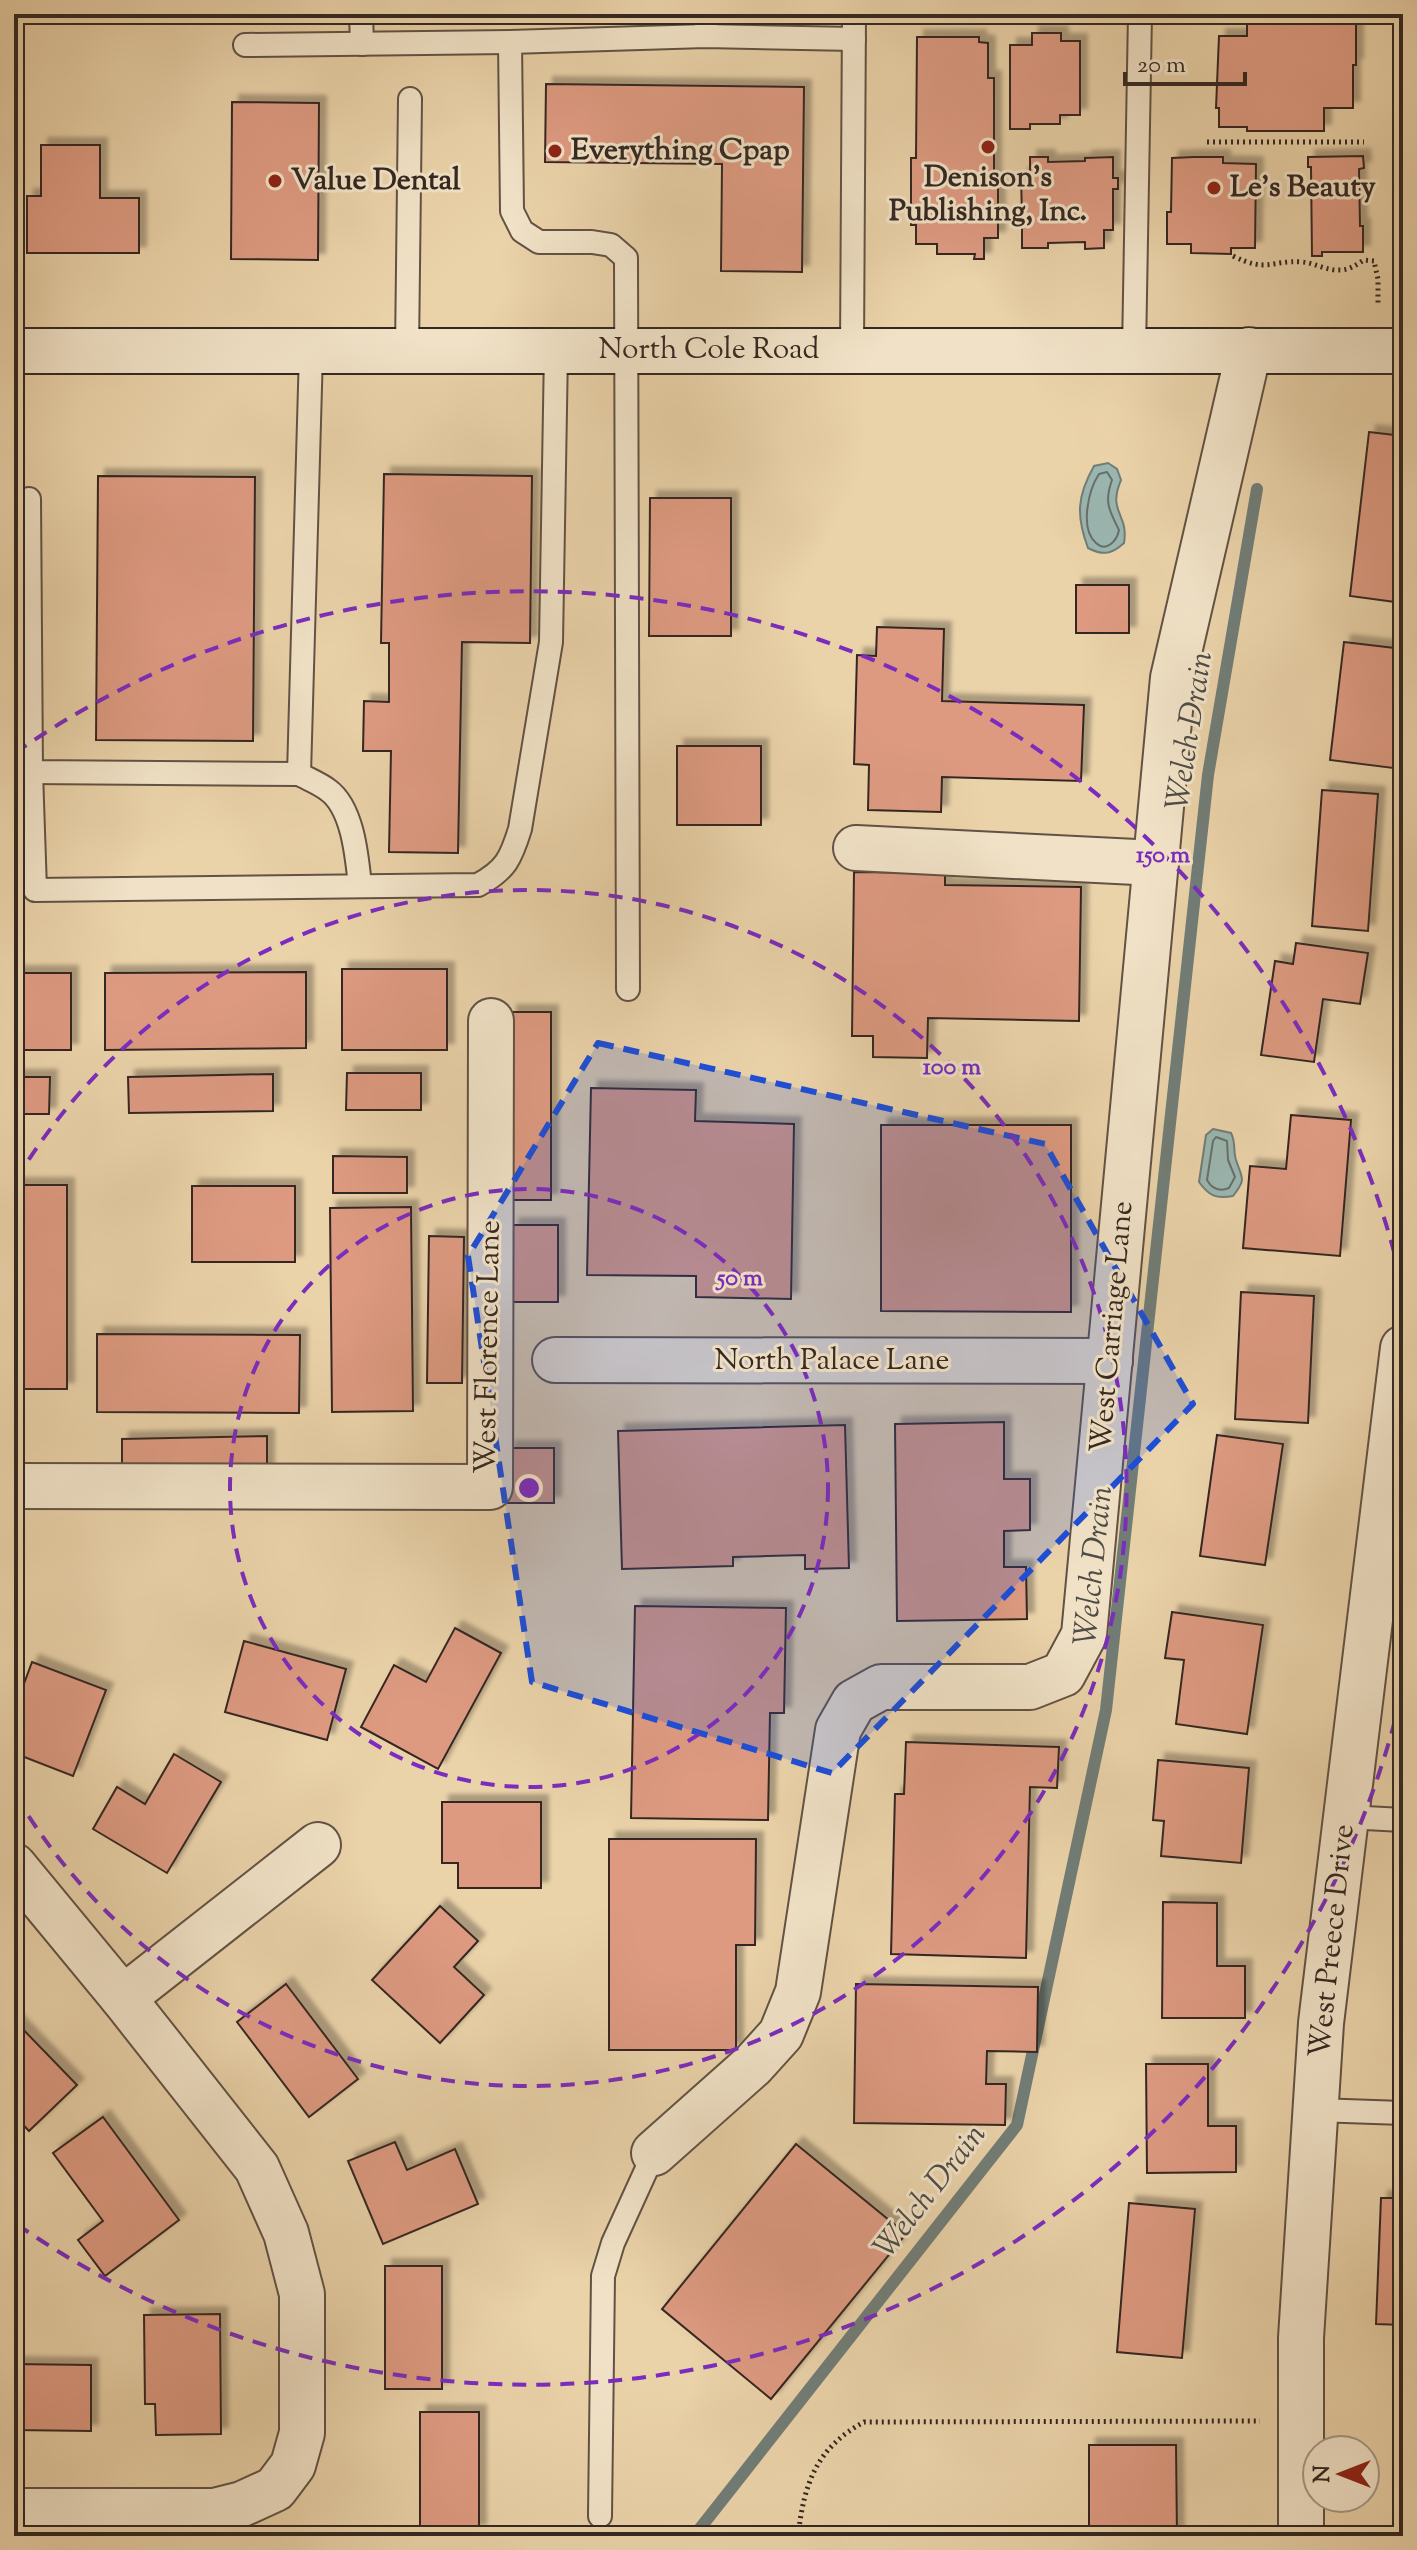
<svg xmlns="http://www.w3.org/2000/svg" width="1417" height="2550" font-family="'Sorts Mill Goudy',serif">
<defs>
<filter id="shadow"><feDropShadow dx="7" dy="-7" stdDeviation="2" flood-color="#0004"/></filter>
</defs>
<rect width="100%" height="100%" fill="#ead2a9"/>
<filter id="stains"><feTurbulence type="fractalNoise" baseFrequency=".0025" numOctaves="4"/><feColorMatrix values="0 0 0 0 .2 0 0 0 0 .09 0 0 0 0 .02 0 0 0 .5 -.17"/></filter>
<radialGradient id="worn" r=".72"><stop offset=".6" stop-color="#630" stop-opacity="0"/><stop offset="1" stop-color="#630" stop-opacity=".3"/></radialGradient>
<!-- water -->
<g fill="#9ab6b0" stroke="#717d77" stroke-width="2">
<path d="M 1108,463 L 1117,469 L 1121,480 C 1107,513 1129,513 1124,543 C 1112,554 1103,556 1088,548 C 1076,516 1077,496 1094,466 Z"/>
<path d="M 1213,1129 L 1231,1133 C 1236,1142 1233,1151 1236,1160 C 1242,1179 1247,1178 1233,1196 C 1216,1199 1209,1196 1199,1182 L 1206,1135 Z"/>
</g>
<g fill="none" stroke-linecap="round" stroke-linejoin="round">
<!-- shore -->
<g stroke="#676f69" stroke-width="2">
<path d="M 1107,472 L 1112,480 C 1104,502 1109,510 1119,530 C 1117,540 1107,553 1096,543 C 1079,528 1089,489 1099,474 Z"/>
<path d="M 1216,1137 L 1227,1141 L 1228,1160 L 1235,1177 L 1229,1188 C 1219,1192 1212,1189 1207,1180 L 1213,1141 Z"/>
</g>
<!-- stream -->
<path stroke="#717d77" stroke-width="12" d="M 694,2536 L 1017,2125 L 1106,1710 L 1208,775 L 1257,489"/>
</g>
<!-- building -->
<g fill="#dd9a81" stroke="#342822" stroke-width="2" filter="url(#shadow)">
<path d="M 1247,14 L 1356,15 L 1356,65 L 1353,65 L 1353,108 L 1324,108 L 1324,131 L 1247,131 L 1247,127 L 1219,127 L 1219,108 L 1216,108 L 1219,36 L 1247,36 Z"/>
<path d="M 1032,33 L 1061,33 L 1061,41 L 1080,41 L 1080,115 L 1060,115 L 1060,124 L 1030,124 L 1030,129 L 1010,129 L 1010,45 L 1032,45 Z"/>
<path d="M 917,37 L 979,37 L 979,42 L 988,43 L 988,78 L 994,78 L 994,180 L 998,180 L 998,238 L 984,238 L 984,259 L 974,259 L 975,254 L 937,254 L 937,244 L 916,244 L 916,225 L 911,225 L 911,158 L 916,158 Z"/>
<path d="M 546,84 L 804,87 L 802,272 L 721,271 L 722,164 L 545,162 Z"/>
<path d="M 232,102 L 319,103 L 318,260 L 231,259 Z"/>
<path d="M 41,145 L 100,145 L 100,198 L 139,198 L 139,253 L 27,253 L 27,196 L 41,196 Z"/>
<path d="M 1363,156 L 1364,168 L 1359,169 L 1360,226 L 1363,226 L 1363,252 L 1322,252 L 1322,256 L 1312,256 L 1311,167 L 1308,167 L 1308,157 Z"/>
<path d="M 1030,157 L 1048,157 L 1048,162 L 1085,161 L 1085,158 L 1113,157 L 1113,178 L 1118,178 L 1118,189 L 1113,189 L 1113,230 L 1104,230 L 1104,248 L 1085,249 L 1085,242 L 1048,243 L 1048,248 L 1022,248 L 1022,226 L 1018,226 L 1018,217 L 1022,217 L 1021,176 L 1030,176 Z"/>
<path d="M 1194,157 L 1223,157 L 1223,163 L 1256,164 L 1255,248 L 1231,248 L 1231,254 L 1191,253 L 1191,244 L 1167,244 L 1167,212 L 1171,212 L 1172,158 Z"/>
<path d="M 1369,432 L 1403,436 L 1403,603 L 1350,596 Z"/>
<path d="M 384,474 L 532,476 L 530,643 L 462,642 L 458,853 L 389,852 L 391,751 L 363,751 L 364,701 L 389,702 L 389,643 L 381,643 Z"/>
<path d="M 98,476 L 255,477 L 253,741 L 96,740 Z"/>
<path d="M 650,498 L 731,498 L 731,636 L 649,636 Z"/>
<rect x="1076" y="585" width="53" height="48"/>
<path d="M 877,627 L 944,629 L 942,701 L 1084,705 L 1081,781 L 942,777 L 941,812 L 868,810 L 869,765 L 854,764 L 857,655 L 876,656 Z"/>
<path d="M 1344,642 L 1403,649 L 1403,687 L 1393,768 L 1330,760 Z"/>
<rect x="677" y="746" width="84" height="79"/>
<path d="M 1322,790 L 1378,794 L 1368,931 L 1312,926 Z"/>
<path d="M 854,872 L 945,873 L 945,885 L 1081,887 L 1079,1021 L 928,1018 L 927,1058 L 873,1057 L 873,1036 L 852,1036 Z"/>
<path d="M 1296,943 L 1368,953 L 1360,1004 L 1323,999 L 1314,1062 L 1261,1055 L 1275,961 L 1293,964 Z"/>
<rect x="342" y="969" width="105" height="81"/>
<path d="M 306,972 L 306,1048 L 105,1050 L 105,973 Z"/>
<rect x="14" y="973" width="57" height="77"/>
<path d="M 510,1012 L 551,1012 L 551,1200 L 509,1200 Z"/>
<path d="M 347,1073 L 421,1073 L 421,1110 L 346,1110 Z"/>
<path d="M 273,1074 L 273,1111 L 129,1113 L 128,1077 Z"/>
<path d="M 14,1077 L 50,1077 L 49,1114 L 14,1114 Z"/>
<path d="M 591,1088 L 696,1090 L 695,1121 L 794,1124 L 791,1299 L 696,1297 L 696,1276 L 587,1275 Z"/>
<path d="M 1291,1115 L 1351,1120 L 1340,1256 L 1243,1248 L 1250,1166 L 1286,1169 Z"/>
<path d="M 881,1125 L 1071,1125 L 1071,1312 L 881,1311 Z"/>
<path d="M 333,1156 L 407,1157 L 407,1193 L 333,1193 Z"/>
<rect x="14" y="1185" width="53" height="204"/>
<rect x="192" y="1186" width="103" height="76"/>
<path d="M 411,1207 L 413,1411 L 332,1412 L 330,1208 Z"/>
<rect x="512" y="1225" width="46" height="77"/>
<path d="M 429,1236 L 464,1237 L 462,1383 L 427,1383 Z"/>
<path d="M 1241,1292 L 1314,1296 L 1308,1423 L 1235,1419 Z"/>
<path d="M 97,1334 L 300,1335 L 299,1413 L 97,1412 Z"/>
<path d="M 1004,1422 L 1004,1479 L 1030,1479 L 1030,1530 L 1004,1531 L 1004,1567 L 1026,1567 L 1027,1619 L 897,1621 L 895,1424 Z"/>
<path d="M 845,1425 L 849,1568 L 805,1569 L 805,1555 L 733,1557 L 733,1566 L 622,1569 L 618,1431 Z"/>
<path d="M 1217,1435 L 1283,1444 L 1265,1565 L 1200,1556 Z"/>
<path d="M 267,1436 L 267,1473 L 122,1475 L 122,1439 Z"/>
<rect x="508" y="1448" width="46" height="55"/>
<path d="M 635,1606 L 786,1608 L 784,1713 L 770,1713 L 768,1820 L 631,1818 Z"/>
<path d="M 1172,1612 L 1263,1625 L 1247,1734 L 1176,1724 L 1184,1660 L 1165,1658 Z"/>
<path d="M 455,1628 L 501,1653 L 438,1769 L 361,1727 L 394,1665 L 426,1682 Z"/>
<path d="M 244,1641 L 346,1669 L 327,1740 L 225,1712 Z"/>
<path d="M 32,1662 L 106,1690 L 73,1776 L 14,1753 L 14,1711 Z"/>
<path d="M 906,1742 L 1059,1747 L 1057,1788 L 1030,1787 L 1026,1958 L 891,1954 L 895,1794 L 904,1794 Z"/>
<path d="M 174,1754 L 221,1782 L 167,1873 L 93,1829 L 117,1787 L 145,1804 Z"/>
<path d="M 1158,1760 L 1249,1768 L 1241,1863 L 1161,1856 L 1164,1821 L 1153,1820 Z"/>
<path d="M 442,1802 L 541,1802 L 541,1888 L 458,1888 L 458,1863 L 442,1863 Z"/>
<path d="M 609,1839 L 756,1839 L 755,1945 L 736,1945 L 736,2050 L 609,2050 Z"/>
<path d="M 1163,1902 L 1217,1903 L 1217,1966 L 1245,1966 L 1245,2018 L 1162,2018 Z"/>
<path d="M 440,1906 L 478,1941 L 454,1967 L 484,1995 L 440,2043 L 372,1980 Z"/>
<path d="M 286,1984 L 358,2079 L 309,2117 L 237,2022 Z"/>
<path d="M 856,1984 L 1038,1987 L 1037,2052 L 987,2051 L 986,2084 L 1006,2084 L 1005,2125 L 854,2123 Z"/>
<path d="M 14,2020 L 77,2085 L 29,2131 L 14,2115 Z"/>
<path d="M 1146,2064 L 1208,2064 L 1208,2126 L 1236,2126 L 1236,2172 L 1147,2173 Z"/>
<path d="M 103,2117 L 179,2220 L 105,2276 L 78,2240 L 103,2221 L 53,2153 Z"/>
<path d="M 395,2142 L 407,2170 L 455,2149 L 478,2204 L 383,2244 L 348,2161 Z"/>
<path d="M 796,2144 L 906,2234 L 771,2399 L 662,2309 Z"/>
<path d="M 1402,2188 L 1403,2325 L 1376,2324 L 1381,2198 L 1402,2198 Z"/>
<path d="M 1129,2203 L 1195,2209 L 1182,2358 L 1117,2352 Z"/>
<rect x="385" y="2266" width="57" height="123"/>
<path d="M 220,2314 L 221,2434 L 156,2435 L 155,2404 L 145,2404 L 144,2315 Z"/>
<path d="M 14,2364 L 91,2365 L 91,2431 L 14,2430 Z"/>
<rect x="420" y="2412" width="59" height="119"/>
<path d="M 1089,2445 L 1176,2445 L 1177,2536 L 1089,2536 Z"/>
</g>
<g fill="none" stroke-linecap="round" stroke-linejoin="round">
<defs>
<g id="service">
<path d="M 361,14 L 362,44"/>
<path d="M 706,36 L 706,14"/>
<path d="M 245,45 L 510,42"/>
<path d="M 852,349 L 854,14"/>
<path d="M 407,351 L 410,99"/>
<path d="M 1134,351 L 1140,14"/>
<path d="M 29,499 L 31,772 L 299,774 L 311,352"/>
<path d="M 31,772 L 35,890 L 478,885 C 506,870 511,858 520,829 L 551,642 L 556,351"/>
<path d="M 299,774 C 308,779 319,783 328,790 C 353,808 357,857 360,886"/>
<path d="M 628,989 L 626,258 L 611,245 L 592,242 L 539,242 L 522,231 L 512,211 L 510,42 L 706,36 L 854,39"/>
<path d="M 1346,1817 L 1403,1820"/>
<path d="M 1316,2110 L 1403,2113"/>
<path d="M 600,2516 L 603,2276 L 613,2243 L 654,2153"/>
</g>
<g id="minor">
<path d="M 856,848 L 1156,863"/>
<path d="M 555,1360 L 1110,1361"/>
<path d="M 14,1486 L 490,1487 L 491,1021"/>
<path d="M 14,1866 L 123,1998 L 257,2168 L 286,2233 L 302,2294 L 302,2433 L 293,2465 L 275,2489 L 242,2504 L 214,2511 L 14,2511"/>
<path d="M 123,1998 L 318,1845"/>
<path d="M 654,2153 L 753,2065 L 781,2034 L 798,1992 L 838,1730 L 854,1702 L 881,1687 L 1030,1687 L 1063,1674 L 1084,1635 L 1173,678 L 1249,350"/>
<path d="M 1301,2536 L 1301,2338 L 1321,2023 L 1403,1348"/>
</g>
<path id="secondary" d="M 14,351 L 1403,351"/>
</defs>
<!-- service casing -->
<use href="#service" stroke="#625244" stroke-width="26"/>
<!-- minor casing -->
<use href="#minor" stroke="#625244" stroke-width="48"/>
<!-- secondary casing -->
<use href="#secondary" stroke="#342822" stroke-width="48"/>
<!-- path -->
<g stroke="#342822" stroke-width="5" stroke-dasharray="2 4" stroke-linecap="butt">
<path d="M 1207,142 L 1364,142"/>
<path d="M 1233,256 C 1268,273 1270,260 1302,262 C 1315,263 1327,271 1340,270 C 1349,270 1356,265 1364,260 L 1374,261 L 1378,279 L 1378,303"/>
<path d="M 798,2536 C 804,2484 816,2448 864,2422 L 1260,2421"/>
</g>
<!-- service -->
<use href="#service" stroke="#f1e2c7" stroke-width="22"/>
<!-- minor -->
<use href="#minor" stroke="#f1e2c7" stroke-width="44"/>
<!-- secondary -->
<use href="#secondary" stroke="#f1e2c7" stroke-width="44"/>
</g>
<!-- marked area -->
<path fill="#1d4ed8" fill-opacity="0.2" stroke="#1d4ed8" stroke-width="6" stroke-dasharray="16 10" stroke-linejoin="round" d="M 598,1043 L 1045,1144 L 1193,1404 L 832,1773 L 532,1682 L 468,1256 Z"/>
<!-- distance rings -->
<g fill="none" stroke="#7b2cbf" stroke-width="4" stroke-dasharray="14 10">
<circle cx="529" cy="1488" r="299"/>
<path d="M16 1180A598 598 0 1 1 16 1796"/>
<path d="M1401 1697A897 897 0 0 1 15 2223M15 753A897 897 0 0 1 1401 1279"/>
</g>
<!-- markers -->
<g fill="#8f2418" stroke="#f1e2c7" stroke-width="3">
<circle cx="988" cy="147" r="8"/>
<circle cx="555" cy="151" r="8"/>
<circle cx="275" cy="181" r="8"/>
<circle cx="1214" cy="188" r="8"/>
</g>
<g text-anchor="middle" dominant-baseline="central" stroke-width="6" stroke-linejoin="round" paint-order="stroke">
<!-- poi labels -->
<g font-size="30" font-weight="bold" fill="#342822" stroke="#f1e2c7" text-anchor="start">
<text x="571" y="151">Everything Cpap</text>
<text x="988" y="178" text-anchor="middle">Denison's<tspan x="988" dy="34">Publishing, Inc.</tspan></text>
<text x="291" y="181">Value Dental</text>
<text x="1230" y="188">Le's Beauty</text>
</g>
<!-- street labels -->
<g font-size="30" fill="#342822" stroke="#f1e2c7">
<text x="709" y="350">North Cole Road</text>
<text transform="translate(1113 1327) rotate(-85)">West Carriage Lane</text>
<text transform="translate(489 1347) rotate(-89)">West Florence Lane</text>
<text x="832" y="1361">North Palace Lane</text>
<text transform="translate(1333 1941) rotate(-84)">West Preece Drive</text>
</g>
<!-- water labels -->
<g font-size="32" font-style="italic" fill="#4e4c46" stroke="#f1e2c7">
<text transform="translate(1191 731) rotate(-81)">Welch Drain</text>
<text transform="translate(1095 1566) rotate(-84)">Welch Drain</text>
<text transform="translate(931 2192) rotate(-52)">Welch Drain</text>
</g>
</g>
<circle cx="529" cy="1488" r="12" fill="#7b2cbf" stroke="#f1e2c7" stroke-width="4"/>
<g font-size="24" text-anchor="middle" font-weight="bold" fill="#7b2cbf" stroke="#f1e2c7" stroke-width="6" stroke-linejoin="round" paint-order="stroke">
<text x="1163" y="862">150 m</text>
<text x="952" y="1074">100 m</text>
<text x="740" y="1285">50 m</text>
</g>
<!-- margin -->
<rect width="1417" height="2550" fill="none" stroke="#ead2a9" stroke-width="48"/>
<rect x="16" y="16" width="1385" height="2518" fill="none" stroke="#342822" stroke-width="4"/>
<rect x="24" y="24" width="1369" height="2502" fill="none" stroke="#342822" stroke-width="2"/>
<!-- north arrow -->
<g transform="translate(1341 2474) rotate(270)"><circle r="38" fill="#f1e2c7" stroke="#a59885" stroke-width="2"/>
<path d="M0-6L14 30L0 20L-14 30Z" fill="#8f2418"/>
<text y="-12" font-size="22" font-weight="bold" text-anchor="middle" fill="#342822">N</text>
</g>
<!-- scale -->
<path d="M1125 72v12h120v-12" fill="none" stroke="#342822" stroke-width="4"/>
<text x="1137" y="72" font-size="24" fill="#342822" stroke="#f1e2c7" stroke-width="6" paint-order="stroke">20 m</text>
<rect width="100%" height="100%" filter="url(#stains)"/>
<rect width="100%" height="100%" fill="url(#worn)"/>
</svg>
